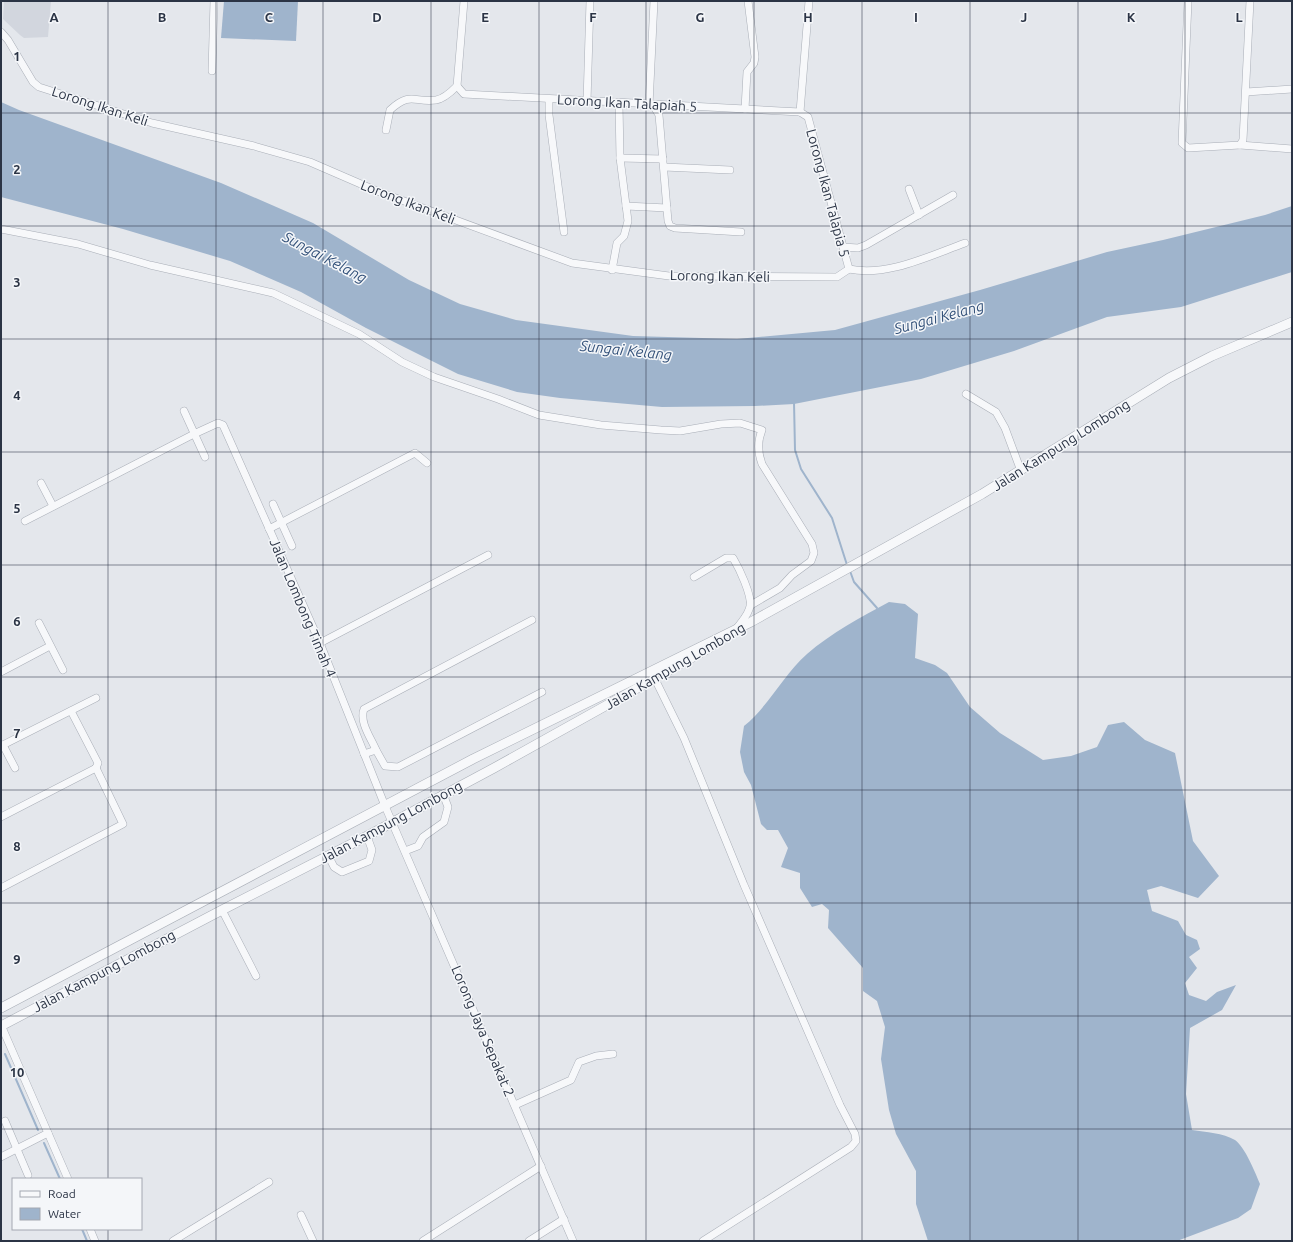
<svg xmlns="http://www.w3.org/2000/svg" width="1293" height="1242" font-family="Ubuntu,sans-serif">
<rect width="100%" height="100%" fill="#e4e7ec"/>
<!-- built -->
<path fill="#d2d6de" d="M 4,1 L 51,1 L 48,37 L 24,38 L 20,35 L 3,19 Z"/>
<!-- water -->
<g fill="#9fb4cc">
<path d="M 224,1 L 298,1 L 296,41 L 221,38 Z"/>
<path d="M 1,102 L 19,110 L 221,183 L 313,223 L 409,280 L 460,304 L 516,320 L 633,336 L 737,339 L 835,330 L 980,290 L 1107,252 L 1163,240 L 1265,215 L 1292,206 L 1292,272 L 1181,307 L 1107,317 L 1014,351 L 921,379 L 794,404 L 755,406 L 662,407 L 560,398 L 517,392 L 458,374 L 366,328 L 301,292 L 230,261 L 123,229 L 1,197 Z"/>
<path d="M 889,602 L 905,604 L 918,614 L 915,658 L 935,665 L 947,673 L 970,707 L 1000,733 L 1043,760 L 1071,756 L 1097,747 L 1108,725 L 1124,722 L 1145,740 L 1175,753 L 1193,841 L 1219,876 L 1198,898 L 1161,886 L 1147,890 L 1152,911 L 1178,921 L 1186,935 L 1197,940 L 1200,949 L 1189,957 L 1197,968 L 1185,983 L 1189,995 L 1206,1001 L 1217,992 L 1236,985 L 1222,1010 L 1190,1028 L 1186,1094 L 1192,1130 C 1206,1132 1223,1133 1235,1140 C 1245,1147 1255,1172 1260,1184 L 1251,1209 L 1238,1218 L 1177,1241 L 928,1241 L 916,1204 L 916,1171 L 896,1134 L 889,1110 L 881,1059 L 885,1027 L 877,1001 L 863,991 L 863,968 L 828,928 L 829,910 L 822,904 L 812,907 L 800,888 L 800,873 L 781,867 L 788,848 L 778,830 L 767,830 L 761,824 L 751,785 L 744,772 L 740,752 L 744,726 C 769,706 783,675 807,654 C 831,633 861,617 889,602 Z"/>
</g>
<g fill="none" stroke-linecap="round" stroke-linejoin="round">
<!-- stream -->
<g stroke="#9fb4cc" stroke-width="2">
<path d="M 794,402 L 795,450 L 801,469 L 832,518 L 847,565"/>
<path d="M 850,571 L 854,582 L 877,608"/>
<path d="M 5,1054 L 38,1130"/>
<path d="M 44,1143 L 60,1179"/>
<path d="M 82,1229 L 87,1241"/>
</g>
<defs>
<g id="minor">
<path d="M 1188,1 L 1182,143 L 1188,148 L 1240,145 L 1243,140 L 1250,1"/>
<path d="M 1,32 L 8,40 L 33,82 L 39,87 L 152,123 L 254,146 L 310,162 L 377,191 L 572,263 L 669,276 L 837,277 L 849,269"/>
<path d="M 212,71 L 214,1"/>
<path d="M 457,86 L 464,94 L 800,112 L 808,117 L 849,269"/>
<path d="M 1246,92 L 1292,89"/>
<path d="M 549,100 L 549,115 L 564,232"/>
<path d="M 587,102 L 590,1"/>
<path d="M 649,105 L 654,1"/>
<path d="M 653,105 L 659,115 L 668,221 L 670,226 L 675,228 L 741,232"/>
<path d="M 745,109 L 747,72 L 754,63 L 755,57 L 748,1"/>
<path d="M 800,112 L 809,1"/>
<path d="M 386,130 L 390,110 C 411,91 414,103 436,100 C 444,99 452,91 457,86 L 464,1"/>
<path d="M 1240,145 L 1292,149"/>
<path d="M 620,158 L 663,159"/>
<path d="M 664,167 L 730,170"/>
<path d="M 909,189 L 919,215"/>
<path d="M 626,206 L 667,208"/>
<path d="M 1,229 L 78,244 L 150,265 L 273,293 L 359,334 L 402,362 L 434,377 L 498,399 L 539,415 L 601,425 L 661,430 L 680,431 L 721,424 L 740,423 L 762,430 C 757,442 758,453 762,464 L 812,544 L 814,553 L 811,561 L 792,575 L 780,588 L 751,605"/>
<path d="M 843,247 L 858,248 L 866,245 L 953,195"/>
<path d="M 849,269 C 887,277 929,256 965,243"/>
<path d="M 612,270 L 617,243 L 624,236 L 628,221 L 620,158 L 619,104"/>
<path d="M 966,394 L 996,412 L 1005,428 L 1021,471"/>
<path d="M 184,411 L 205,457"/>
<path d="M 41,483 L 53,506"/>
<path d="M 273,504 L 292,546"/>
<path d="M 25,521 L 194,434 L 218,423 L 223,425 L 320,643 L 385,806 L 573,1241"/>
<path d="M 269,529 L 415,453 L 427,463"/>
<path d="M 694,577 L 726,558 L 733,558 C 739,568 752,595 750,606 C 749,614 742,621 737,628"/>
<path d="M 39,623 L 63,670"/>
<path d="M 320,643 L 488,555"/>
<path d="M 1,672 L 50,646"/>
<path d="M 653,675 L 684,738 L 744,885 L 840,1105 L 855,1134 L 856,1141 L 851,1147 L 703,1241"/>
<path d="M 71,711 L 98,763 L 96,768"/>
<path d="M 3,745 L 15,768"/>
<path d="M 1,746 L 96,698"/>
<path d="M 376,750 C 371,738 359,722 364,709 L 532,620"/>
<path d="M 364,754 L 376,750 L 385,766 L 398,767 L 542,692"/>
<path d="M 1,817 L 96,768"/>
<path d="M 405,851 L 418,846 L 423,837 L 444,822 L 448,807 L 443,794"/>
<path d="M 328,855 L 334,867 L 342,872 L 369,861 L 372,850 L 367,836"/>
<path d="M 1,888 L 123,824 L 96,768"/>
<path d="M 222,910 L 256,976"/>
<path d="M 1,1025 L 68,1179"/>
<path d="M 515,1105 L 571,1080 L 579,1062 L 596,1056 L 613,1054"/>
<path d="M 5,1121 L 28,1175"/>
<path d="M 1,1157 L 48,1133"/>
<path d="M 301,1215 L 313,1241"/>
<path d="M 90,1229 L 95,1241"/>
<path d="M 173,1241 L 269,1182"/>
<path d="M 423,1241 L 541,1166"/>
<path d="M 529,1241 L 564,1219"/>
</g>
<g id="tertiary">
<path d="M 1,1008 L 473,759 L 751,622 L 982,494 L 1169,378 L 1212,356 L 1292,322"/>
<path d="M 1,1026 L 222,910 L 367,836 L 494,768 L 711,647"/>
</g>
</defs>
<!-- minor casing -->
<use href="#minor" stroke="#a9aeb7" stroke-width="8"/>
<!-- tertiary casing -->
<use href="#tertiary" stroke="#a9aeb7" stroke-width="10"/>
<!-- minor -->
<use href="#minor" stroke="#f7f8fa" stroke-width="7"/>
<!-- tertiary -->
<use href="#tertiary" stroke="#f7f8fa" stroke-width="9"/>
</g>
<!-- grid -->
<path fill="none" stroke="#2b3445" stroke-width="1" stroke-opacity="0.55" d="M 108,1 L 108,1179M 216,1 L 216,1241M 323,1 L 323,1241M 431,1 L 431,1241M 539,1 L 539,1241M 646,1 L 646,1241M 754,1 L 754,1241M 862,1 L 862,1241M 970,1 L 970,1241M 1078,1 L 1078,1241M 1185,1 L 1185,1241M 1,113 L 1292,113M 1,226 L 1292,226M 1,339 L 1292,339M 1,452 L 1292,452M 1,565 L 1292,565M 1,677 L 1292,677M 1,790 L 1292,790M 1,903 L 1292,903M 1,1016 L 1292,1016M 1,1129 L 1292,1129M 108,1229 L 108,1241"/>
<g text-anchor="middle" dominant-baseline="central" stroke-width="3" stroke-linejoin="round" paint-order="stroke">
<!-- street labels -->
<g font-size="14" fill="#2b3445" stroke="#f4f6f9">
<text transform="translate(627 103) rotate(3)">Lorong Ikan Talapiah 5</text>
<text transform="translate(100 106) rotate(18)">Lorong Ikan Keli</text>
<text transform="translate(828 193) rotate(75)">Lorong Ikan Talapia 5</text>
<text transform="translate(408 202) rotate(21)">Lorong Ikan Keli</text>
<text transform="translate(720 276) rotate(1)">Lorong Ikan Keli</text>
<text transform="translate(1061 445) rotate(-32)">Jalan Kampung Lombong</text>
<text transform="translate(303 608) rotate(67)">Jalan Lombong Timah 4</text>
<text transform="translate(675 666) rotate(-30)">Jalan Kampung Lombong</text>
<text transform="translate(391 822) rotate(-28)">Jalan Kampung Lombong</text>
<text transform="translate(104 971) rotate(-28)">Jalan Kampung Lombong</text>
<text transform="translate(483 1031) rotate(67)">Lorong Jaya Sepakat 2</text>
</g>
<!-- water labels -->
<g font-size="15" font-style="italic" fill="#34527a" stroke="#f4f6f9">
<text transform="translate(325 257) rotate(28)">Sungai Kelang</text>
<text transform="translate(939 317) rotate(-15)">Sungai Kelang</text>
<text transform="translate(626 350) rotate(6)">Sungai Kelang</text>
</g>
</g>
<g font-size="13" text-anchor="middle" font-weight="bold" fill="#2b3445" stroke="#f4f6f9" stroke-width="3" stroke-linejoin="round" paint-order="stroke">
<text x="54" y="22">A</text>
<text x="162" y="22">B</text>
<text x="269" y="22">C</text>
<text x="377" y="22">D</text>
<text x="485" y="22">E</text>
<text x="593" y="22">F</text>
<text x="700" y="22">G</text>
<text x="808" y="22">H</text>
<text x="916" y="22">I</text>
<text x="1024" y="22">J</text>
<text x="1131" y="22">K</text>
<text x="1239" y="22">L</text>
<text x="17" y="61">1</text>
<text x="17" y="174">2</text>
<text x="17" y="287">3</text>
<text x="17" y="400">4</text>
<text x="17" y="513">5</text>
<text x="17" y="626">6</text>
<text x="17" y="738">7</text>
<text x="17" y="851">8</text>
<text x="17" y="964">9</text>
<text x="17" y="1077">10</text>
</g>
<!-- border -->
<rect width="1293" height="1242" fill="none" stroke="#2b3445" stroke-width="4"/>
<!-- legend -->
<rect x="12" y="1178" width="130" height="52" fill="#f4f6f9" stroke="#a4a8b1"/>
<rect x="20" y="1191" width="20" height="6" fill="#f7f8fa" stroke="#a4a8b1"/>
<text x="48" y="1198" font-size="12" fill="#2b3445">Road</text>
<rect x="20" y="1208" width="20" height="12" fill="#9fb4cc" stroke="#a4a8b1"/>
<text x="48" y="1218" font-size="12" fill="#2b3445">Water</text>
</svg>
